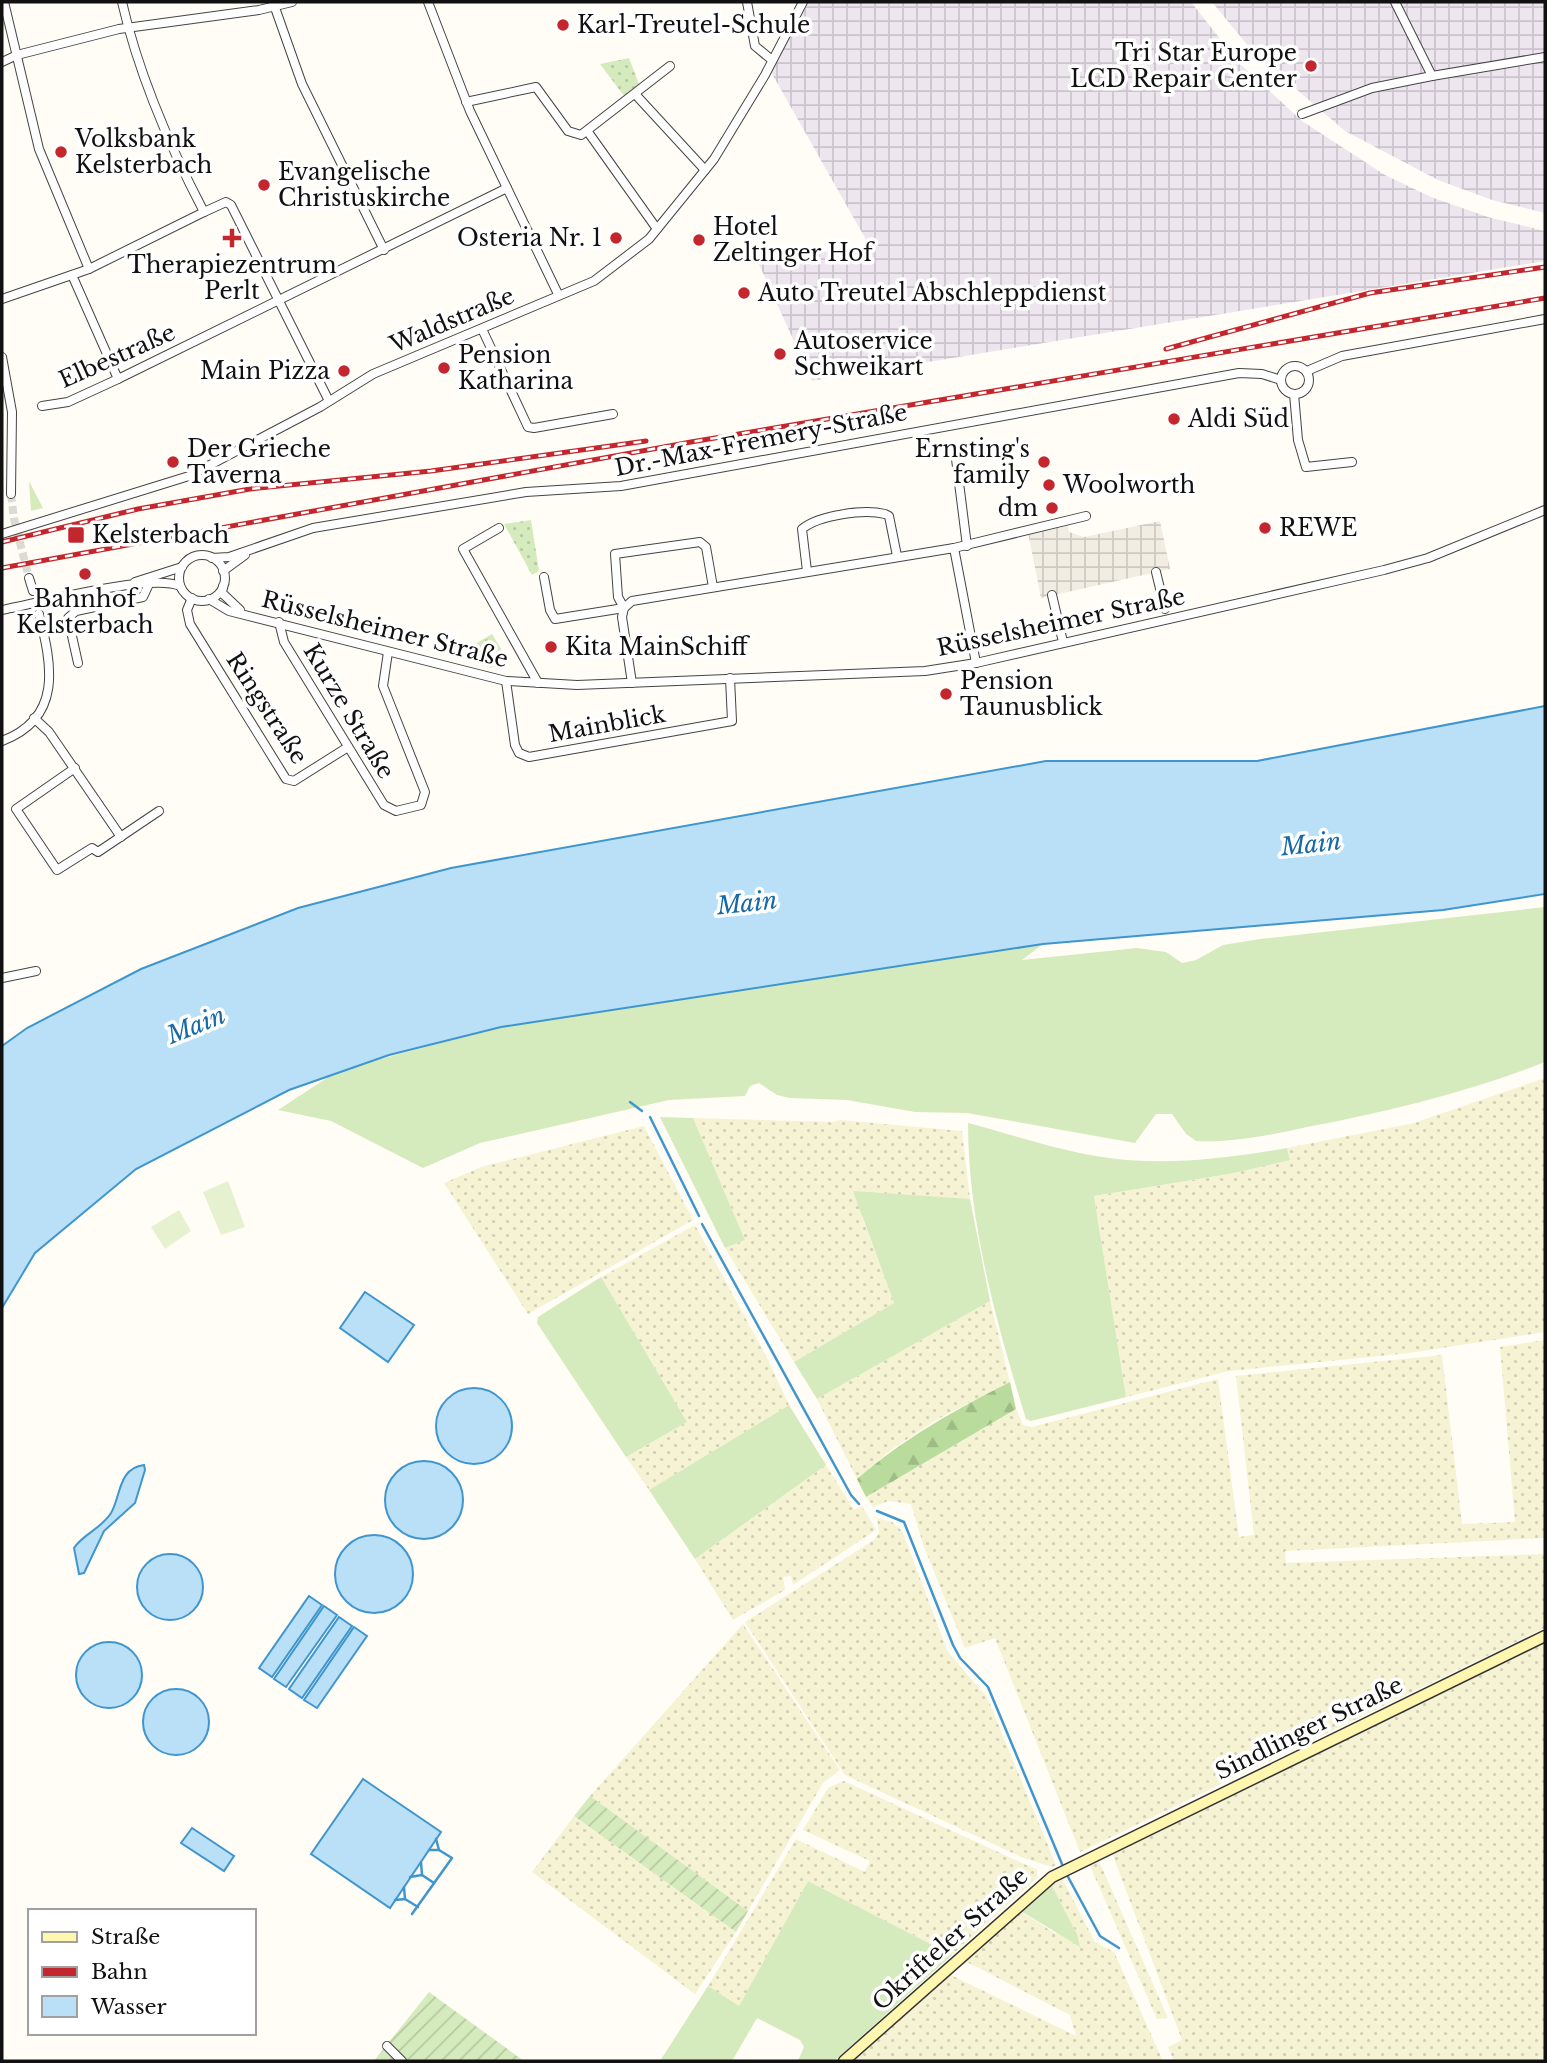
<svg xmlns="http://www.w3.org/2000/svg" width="1547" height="2063" font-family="'Libre Baskerville',serif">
<defs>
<pattern id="industrial-grid" width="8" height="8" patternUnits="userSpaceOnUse" patternTransform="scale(1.75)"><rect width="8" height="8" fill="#eee6ef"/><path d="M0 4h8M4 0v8" fill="none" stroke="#cbc4cc"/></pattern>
<pattern id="farmland-dots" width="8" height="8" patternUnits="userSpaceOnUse" patternTransform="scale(1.75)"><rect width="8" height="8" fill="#f6f3d4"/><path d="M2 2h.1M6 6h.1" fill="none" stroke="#d2cfb5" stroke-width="1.8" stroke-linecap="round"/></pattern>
<pattern id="forest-firs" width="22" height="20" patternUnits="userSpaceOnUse" patternTransform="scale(1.75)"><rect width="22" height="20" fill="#b9dc9c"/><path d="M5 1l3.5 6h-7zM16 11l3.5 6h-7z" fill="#9ebc85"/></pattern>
<pattern id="park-dots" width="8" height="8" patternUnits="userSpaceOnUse" patternTransform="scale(1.75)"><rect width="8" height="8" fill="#d5ebbd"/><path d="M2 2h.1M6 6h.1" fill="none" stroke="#b6c8a1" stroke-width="1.8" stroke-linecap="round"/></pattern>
<pattern id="garden-furrows" width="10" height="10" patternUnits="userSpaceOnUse" patternTransform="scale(1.75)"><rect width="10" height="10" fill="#d5ebbd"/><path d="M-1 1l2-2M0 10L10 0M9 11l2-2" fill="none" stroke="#b6c8a1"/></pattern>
<pattern id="plaza-grid" width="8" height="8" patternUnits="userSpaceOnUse" patternTransform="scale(1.75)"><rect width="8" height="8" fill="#f1ede2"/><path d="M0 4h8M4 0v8" fill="none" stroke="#cecac1"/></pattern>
</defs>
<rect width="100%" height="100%" fill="#fffdf5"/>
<!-- industrial -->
<g fill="url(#industrial-grid)">
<path d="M 809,2 L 1191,2 L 1240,64 L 1302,121 L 1385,175 L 1431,197 L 1488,217 L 1545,231 L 1545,261 L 812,381 L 758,262 L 869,245 L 771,72 Z"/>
<path d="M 1212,2 L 1545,2 L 1545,213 L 1492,200 L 1438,180 L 1345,131 L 1254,53 Z"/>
</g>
<!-- farmland -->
<g fill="url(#farmland-dots)">
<path d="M 1545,1078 L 1545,1332 L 1409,1353 L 1229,1371 L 1126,1397 L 1094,1196 L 1229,1174 L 1290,1159 L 1287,1148 L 1414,1123 Z"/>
<path d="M 693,1118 L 833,1122 L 840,1120 L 962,1131 L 970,1199 L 862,1217 L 894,1303 L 794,1362 L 725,1248 L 745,1240 Z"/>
<path d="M 644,1126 L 693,1220 L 528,1314 L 444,1183 L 481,1167 Z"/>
<path d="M 695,1225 L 766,1356 L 789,1405 L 649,1490 L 626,1457 L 687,1422 L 601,1277 Z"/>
<path d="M 990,1301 L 1010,1382 L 936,1420 L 891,1450 L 857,1479 L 817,1399 Z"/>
<path d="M 1545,1340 L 1545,1538 L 1285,1551 L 1286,1563 L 1545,1554 L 1545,1628 L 1080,1852 L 995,1638 L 965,1648 L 924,1547 L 911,1504 L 888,1501 L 873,1507 L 866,1497 L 1016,1409 L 1023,1425 L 1032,1427 L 1218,1379 L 1239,1537 L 1254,1535 L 1236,1376 L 1442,1355 L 1462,1524 L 1515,1522 L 1500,1347 Z"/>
<path d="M 826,1465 L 854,1510 L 862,1506 L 876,1530 L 793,1585 L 791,1576 L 783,1577 L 785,1590 L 733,1620 L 695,1559 Z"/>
<path d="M 877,1518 L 892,1522 L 902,1531 L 948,1652 L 987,1697 L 1056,1865 L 1052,1867 L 1021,1857 L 845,1775 L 745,1622 L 874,1540 L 879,1533 Z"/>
<path d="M 743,1624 L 840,1770 L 823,1783 L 748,1911 L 590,1796 Z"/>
<path d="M 1545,1641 L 1545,2061 L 1174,2061 L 1168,2047 L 1182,2040 L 1112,1853 Z"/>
<path d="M 844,1781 L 1037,1870 L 1038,1877 L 952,1955 L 808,1881 L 739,2007 L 708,1986 L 796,1839 L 865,1872 L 870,1861 L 803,1830 L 828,1788 Z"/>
<path d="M 574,1816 L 736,1932 L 695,1994 L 532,1872 Z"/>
<path d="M 1099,1861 L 1168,2018 L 1157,2019 L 1090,1866 Z"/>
<path d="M 1062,1878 L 1095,1942 L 1114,1952 L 1163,2061 L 852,2061 L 949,1974 L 1076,2036 L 1070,2015 L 965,1961 L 1021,1911 L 1054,1933 L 1077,1934 L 1051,1884 Z"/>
</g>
<!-- grass -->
<g fill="#d5ebbd">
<path d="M 29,481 L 30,483 L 43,508 L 31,511 Z"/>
<path d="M 1545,907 L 1545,1062 C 1469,1092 1387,1112 1307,1127 C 1271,1135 1232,1143 1196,1141 L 1186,1134 L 1172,1114 L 1156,1114 L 1135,1143 L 967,1113 L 915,1112 L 847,1100 L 790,1098 L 777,1095 L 759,1083 L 750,1086 L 745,1096 L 669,1100 L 634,1108 L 480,1143 L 423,1168 L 331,1121 L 278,1110 L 339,1070 L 501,1027 L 1043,944 L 1022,960 L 1137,948 L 1166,952 L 1182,963 L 1196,960 L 1223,945 L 1260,939 Z"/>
<path d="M 660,1117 L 693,1118 L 745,1240 L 725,1248 Z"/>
<path d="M 968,1123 C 1014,1135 1062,1152 1109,1158 C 1167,1166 1230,1158 1287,1148 L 1290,1160 L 1229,1174 L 1094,1196 L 1126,1397 L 1031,1421 L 1026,1419 C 997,1325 968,1223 968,1123 Z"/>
<path d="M 853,1191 L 970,1199 L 990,1301 L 817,1399 L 794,1362 L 894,1303 Z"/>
<path d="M 601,1277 L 687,1422 L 626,1457 L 537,1323 L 538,1317 Z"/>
<path d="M 789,1405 L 826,1465 L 695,1559 L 649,1490 Z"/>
<path d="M 808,1881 L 952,1955 L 834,2061 L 798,2061 L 804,2047 L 800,2040 L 757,2018 L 732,2061 L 660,2061 L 708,1986 L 739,2006 Z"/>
<path d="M 1051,1884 L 1077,1934 L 1080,1947 L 1021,1911 Z"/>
</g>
<!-- forest -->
<path fill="url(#forest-firs)" d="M 1010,1382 L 1016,1409 L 866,1497 L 857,1479 C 904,1438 955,1410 1010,1382 Z"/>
<!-- park -->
<g fill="url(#park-dots)">
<path d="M 629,58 L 639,84 L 624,96 L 600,64 Z"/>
<path d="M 531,520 L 539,571 L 532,575 L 504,524 Z"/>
<path d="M 492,634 L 507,659 L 491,668 L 481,665 L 470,647 Z"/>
</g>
<!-- garden -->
<g fill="url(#garden-furrows)">
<path d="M 590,1796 L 748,1911 L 736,1932 L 574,1816 Z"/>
<path d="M 429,1992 L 524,2061 L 374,2061 Z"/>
</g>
<!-- pitch -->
<g fill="#e6f2cf">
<path d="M 228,1181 L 245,1227 L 221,1235 L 203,1192 Z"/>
<path d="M 179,1210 L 191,1231 L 165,1249 L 151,1227 Z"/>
</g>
<!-- plaza -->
<path fill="url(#plaza-grid)" d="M 1160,521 L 1170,569 L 1041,598 L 1027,527 L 1067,522 L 1069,532 L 1084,537 Z"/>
<!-- water -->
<g fill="#b9e0f7" stroke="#3f96cf" stroke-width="2">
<path d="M 1545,706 L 1545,894 L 1443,910 L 1043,944 L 501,1027 L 389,1055 L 289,1090 L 136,1169 L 35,1253 L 2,1308 L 2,1046 L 27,1028 L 141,969 L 298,908 L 451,868 L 1046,761 L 1257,761 Z"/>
<path d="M 365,1292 L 414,1325 L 388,1362 L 340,1328 Z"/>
<circle cx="474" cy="1426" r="38"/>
<circle cx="424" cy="1500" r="39"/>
<path d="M 144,1465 L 145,1470 L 135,1503 L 104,1531 L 84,1573 L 79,1574 L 74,1548 C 83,1534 101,1529 111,1513 C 121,1496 118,1468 144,1465 Z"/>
<circle cx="374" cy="1574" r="39"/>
<circle cx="170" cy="1587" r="33"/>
<path d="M 309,1596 L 322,1605 L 272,1677 L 259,1668 Z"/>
<path d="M 324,1606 L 337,1615 L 286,1687 L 274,1679 Z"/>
<path d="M 339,1617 L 352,1626 L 302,1698 L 289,1689 Z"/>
<path d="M 354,1627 L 367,1636 L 317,1708 L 304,1700 Z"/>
<circle cx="109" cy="1675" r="33"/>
<circle cx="176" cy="1722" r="33"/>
<path d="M 363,1779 L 441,1832 L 390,1908 L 311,1854 Z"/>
<path d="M 192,1828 L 234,1856 L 224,1871 L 181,1843 Z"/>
</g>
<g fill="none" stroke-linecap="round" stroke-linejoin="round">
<!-- stream -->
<g stroke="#3f96cf" stroke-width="2.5">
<path d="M 630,1102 L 642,1111"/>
<path d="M 650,1117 L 699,1216"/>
<path d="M 702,1224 L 851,1495 L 859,1504"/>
<path d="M 877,1511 L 904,1522 L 953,1645 L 960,1658 L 988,1687 L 1062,1864"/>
<path d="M 436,1839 L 439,1850"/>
<path d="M 421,1862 L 422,1875"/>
<path d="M 1067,1875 L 1100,1936 L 1119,1948"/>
<path d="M 410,1877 L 422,1875 L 434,1883"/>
<path d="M 404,1887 L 405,1899"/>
<path d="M 395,1900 L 405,1899 L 418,1907"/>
<path d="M 412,1914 L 452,1858 L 439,1850 L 429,1850"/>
</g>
<!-- street-tunnel -->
<path stroke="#dbdad3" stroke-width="8" stroke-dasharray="8 4" stroke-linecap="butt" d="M 11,494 L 14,519 L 29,578"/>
<defs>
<g id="street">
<path d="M 4,2 L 39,149 L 89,269"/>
<path d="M 122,2 C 139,76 169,145 204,212 L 226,202 L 231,205 L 328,399"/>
<path d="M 273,2 L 302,84 L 384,250"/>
<path d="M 428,2 L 470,111 L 558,294"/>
<path d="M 747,2 L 755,46 L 772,60"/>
<path d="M 1395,2 L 1432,76 L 1545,57"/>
<path d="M 2,62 L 17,55 L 119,29 L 259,10 L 292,2"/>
<path d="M 635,94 L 705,170"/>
<path d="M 466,102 L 536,87 L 568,131 L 581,135 L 670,66"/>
<path d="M 1302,114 L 1372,88 L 1432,76"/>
<path d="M 588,132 L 657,229"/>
<path d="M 72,275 L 118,379"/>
<path d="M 2,299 L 89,269 L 204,212"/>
<path d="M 482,329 L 528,427 L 534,428 L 613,414"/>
<path d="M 2,357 L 12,412 L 11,494"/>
<circle cx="1295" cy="380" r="14"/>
<path d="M 1307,371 L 1342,356 L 1545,319"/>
<path d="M 1294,394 L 1298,440 L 1306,467 L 1352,462"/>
<path d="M 42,406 L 68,402 L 118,379 L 507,188"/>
<path d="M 955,451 L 967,546"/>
<path d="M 499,528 L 463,549 L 538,683"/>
<path d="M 2,534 L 189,476 L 320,407 L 373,374 L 594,281 L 649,239 L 714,159 L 765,75 L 803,2"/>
<path d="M 954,548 L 1086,516"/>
<circle cx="202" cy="578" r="23"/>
<path d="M 212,558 L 229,557 L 313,528 L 526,492 L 621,486 L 1239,373 L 1262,374 L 1281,380"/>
<path d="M 223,571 L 245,555"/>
<path d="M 807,571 L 802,529 C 819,515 864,509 885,514 L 889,516 L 897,556"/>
<path d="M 1156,572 L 1165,609"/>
<path d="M 544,577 L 550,610 L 555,619 L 624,608 L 618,597 L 615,554 L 700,542 L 706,547 L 713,587"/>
<path d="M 29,578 L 33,591"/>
<path d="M 135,582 L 182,567"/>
<path d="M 223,586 L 222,593 L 240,610"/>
<path d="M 1052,595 L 1063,642"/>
<path d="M 192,598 L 187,610 L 190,624 L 286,779 L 294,781 L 348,747"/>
<path d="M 209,599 L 229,611 L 506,681 L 577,685 L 925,671 L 976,663 L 1384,570 L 1428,558 L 1545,510"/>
<path d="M 2,610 C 38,603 151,573 180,586"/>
<path d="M 279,622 L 284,642 L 384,805 L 396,811 L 421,805 L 425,792 L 383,686 L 388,652"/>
<path d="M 78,663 L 68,618 L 76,611 L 143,597 L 149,584"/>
<path d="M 506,681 L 515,745 L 519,753 L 529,757 L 732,721 L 730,678"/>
<path d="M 632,683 L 622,617 L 624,608 L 632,601 L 954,548 L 976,663"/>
<path d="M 34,718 L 49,732 L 121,837"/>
<path d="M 2,741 C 63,718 52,665 39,614"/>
<path d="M 75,768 L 16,809 L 57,870 L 92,848 L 98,852 L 159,811"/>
<path d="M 2,978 L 36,971"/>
<path d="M 387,2046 L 402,2061"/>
</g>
<path id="secondary" d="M 844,2061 L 1052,1877 L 1545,1636"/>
</defs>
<!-- street casing -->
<use href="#street" stroke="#444" stroke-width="10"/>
<!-- secondary casing -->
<use href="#secondary" stroke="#333" stroke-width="13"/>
<!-- street -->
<use href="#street" stroke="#fff" stroke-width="8"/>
<!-- secondary -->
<use href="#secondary" stroke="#fff6b0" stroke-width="10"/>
<defs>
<g id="rail">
<path d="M 1166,349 L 1370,293 L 1545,267"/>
<path d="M 2,542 L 138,509 L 250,489 L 431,471 L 646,441"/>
<path d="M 2,568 L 691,442 L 1545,298"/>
</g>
</defs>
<!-- rail casing -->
<use href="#rail" stroke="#c4262e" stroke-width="5"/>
<!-- rail -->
<use href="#rail" stroke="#fff" stroke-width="2.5" stroke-dasharray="8" stroke-linecap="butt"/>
</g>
<!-- markers -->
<g fill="#c4262e" stroke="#fff" stroke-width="2.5">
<circle cx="563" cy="25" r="7"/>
<circle cx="1311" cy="66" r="7"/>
<circle cx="61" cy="152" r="7"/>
<circle cx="264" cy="185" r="7"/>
<path d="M228.5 227.5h7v7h7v7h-7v7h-7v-7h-7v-7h7z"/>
<circle cx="616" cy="238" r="7"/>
<circle cx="699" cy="240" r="7"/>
<circle cx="744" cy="293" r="7"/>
<circle cx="780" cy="354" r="7"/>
<circle cx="444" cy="368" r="7"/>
<circle cx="344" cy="371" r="7"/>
<circle cx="1174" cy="419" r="7"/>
<circle cx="173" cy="462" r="7"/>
<circle cx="1044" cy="462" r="7"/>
<circle cx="1049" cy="485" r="7"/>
<circle cx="1052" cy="508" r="7"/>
<circle cx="1265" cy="528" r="7"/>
<rect x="67" y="526" width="18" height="18" rx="3.5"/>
<circle cx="85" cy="574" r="7"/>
<circle cx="551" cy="647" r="7"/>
<circle cx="946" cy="694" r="7"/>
</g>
<g text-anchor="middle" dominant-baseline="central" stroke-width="7" stroke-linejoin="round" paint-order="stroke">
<!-- poi labels -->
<g font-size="23" fill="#111" stroke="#fff" text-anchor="start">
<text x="577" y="25">Karl-Treutel-Schule</text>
<text x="1297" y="53" text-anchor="end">Tri Star Europe<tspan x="1297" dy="26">LCD Repair Center</tspan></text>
<text x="75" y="139">Volksbank<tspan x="75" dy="26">Kelsterbach</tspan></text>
<text x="278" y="172">Evangelische<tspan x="278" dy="26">Christuskirche</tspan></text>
<text x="713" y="227">Hotel<tspan x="713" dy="26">Zeltinger Hof</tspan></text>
<text x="602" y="238" text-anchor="end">Osteria Nr. 1</text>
<text x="232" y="265" text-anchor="middle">Therapiezentrum<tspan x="232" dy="26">Perlt</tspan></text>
<text x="758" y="293">Auto Treutel Abschleppdienst</text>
<text x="794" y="341">Autoservice<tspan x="794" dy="26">Schweikart</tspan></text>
<text x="458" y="355">Pension<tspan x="458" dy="26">Katharina</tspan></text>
<text x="330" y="371" text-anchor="end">Main Pizza</text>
<text x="1188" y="419">Aldi Süd</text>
<text x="187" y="449">Der Grieche<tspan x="187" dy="26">Taverna</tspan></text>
<text x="1030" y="449" text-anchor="end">Ernsting's<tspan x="1030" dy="26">family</tspan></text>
<text x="1063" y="485">Woolworth</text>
<text x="1038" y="508" text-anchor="end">dm</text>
<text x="1279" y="528">REWE</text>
<text x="92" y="535">Kelsterbach</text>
<text x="85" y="599" text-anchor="middle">Bahnhof<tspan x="85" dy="26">Kelsterbach</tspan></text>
<text x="565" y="647">Kita MainSchiff</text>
<text x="960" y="681">Pension<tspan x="960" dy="26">Taunusblick</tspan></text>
</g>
<!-- street labels -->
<g font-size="23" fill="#111" stroke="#fff">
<text transform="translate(452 320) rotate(-23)">Waldstraße</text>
<text transform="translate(117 356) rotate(-24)">Elbestraße</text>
<text transform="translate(761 440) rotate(-11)">Dr.-Max-Fremery-Straße</text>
<text transform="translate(1061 622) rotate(-12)">Rüsselsheimer Straße</text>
<text transform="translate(385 629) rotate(14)">Rüsselsheimer Straße</text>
<text transform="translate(267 708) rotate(57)">Ringstraße</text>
<text transform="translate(349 711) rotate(59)">Kurze Straße</text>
<text transform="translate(607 724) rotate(-10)">Mainblick</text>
<text transform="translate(1309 1728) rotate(-26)">Sindlinger Straße</text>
<text transform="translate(950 1939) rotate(-42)">Okrifteler Straße</text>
</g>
<!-- water labels -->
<g font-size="24" font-style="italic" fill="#1768a6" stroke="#fff">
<text transform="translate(1311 844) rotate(-6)">Main</text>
<text transform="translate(747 903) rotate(-6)">Main</text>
<text transform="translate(196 1025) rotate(-22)">Main</text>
</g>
</g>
<!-- border -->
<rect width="1547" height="2063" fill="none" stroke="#111111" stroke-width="7"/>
<!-- legend -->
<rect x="28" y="1909" width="228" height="126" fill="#ffffff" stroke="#a0a0a0" stroke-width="2"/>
<rect x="42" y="1932" width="35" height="10" fill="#fff6b0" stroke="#a0a0a0" stroke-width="2"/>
<text x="91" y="1944" font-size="21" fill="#111111">Straße</text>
<rect x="42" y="1967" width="35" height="10" fill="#c4262e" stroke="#a0a0a0" stroke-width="2"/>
<text x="91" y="1979" font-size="21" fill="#111111">Bahn</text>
<rect x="42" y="1996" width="35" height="21" fill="#b9e0f7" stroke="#a0a0a0" stroke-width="2"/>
<text x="91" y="2014" font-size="21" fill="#111111">Wasser</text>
</svg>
